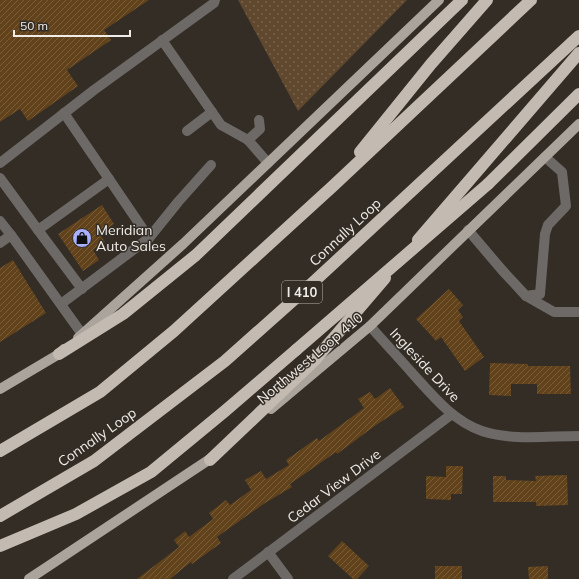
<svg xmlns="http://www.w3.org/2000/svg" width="579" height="579" font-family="Mulish,sans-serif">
<defs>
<pattern id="grass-dots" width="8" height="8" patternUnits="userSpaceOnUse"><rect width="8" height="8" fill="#5f482e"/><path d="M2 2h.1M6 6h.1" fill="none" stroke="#76634c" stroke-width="1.8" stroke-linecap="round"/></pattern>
<pattern id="building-hatch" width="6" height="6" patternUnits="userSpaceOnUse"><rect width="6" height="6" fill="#61421a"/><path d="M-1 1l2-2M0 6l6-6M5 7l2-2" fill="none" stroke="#785d3b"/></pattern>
</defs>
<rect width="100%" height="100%" fill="#332d26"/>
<!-- grass -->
<path fill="url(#grass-dots)" d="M 238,0 L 407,0 L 298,111 Z"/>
<!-- building -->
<g fill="url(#building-hatch)">
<path d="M 0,0 L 149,0 L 104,30 L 111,40 L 67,70 L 78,86 L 28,121 L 20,109 L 0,122 Z"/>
<path d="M 102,205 L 114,224 L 100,234 L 105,242 L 93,250 L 99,260 L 83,271 L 58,234 Z"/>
<path d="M 13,260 L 46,313 L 0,342 L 0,268 Z"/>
<path d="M 449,289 L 463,305 L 458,310 L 463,317 L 459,321 L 484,357 L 465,371 L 441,337 L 436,341 L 416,319 Z"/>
<path d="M 490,363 L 528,364 L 528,366 L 570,366 L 571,394 L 537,394 L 537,384 L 511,384 L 511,396 L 489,395 Z"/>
<path d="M 390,388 L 404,407 L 376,425 L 337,454 L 336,452 L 290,484 L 292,487 L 265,503 L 217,537 L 221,543 L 192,564 L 191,562 L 170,579 L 137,579 L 179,547 L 174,540 L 185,531 L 189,537 L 213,519 L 209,513 L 226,500 L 230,505 L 251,490 L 245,480 L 261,471 L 266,479 L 289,465 L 286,460 L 317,438 L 319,441 L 364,408 L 358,399 L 370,392 L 375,399 Z"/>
<path d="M 446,466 L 463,466 L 462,494 L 451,494 L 451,500 L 426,499 L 426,476 L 446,477 Z"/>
<path d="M 567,475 L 568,505 L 536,506 L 536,502 L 493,502 L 493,476 L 506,476 L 506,480 L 536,481 L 535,476 Z"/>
<path d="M 342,541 L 369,566 L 357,579 L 353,579 L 328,556 Z"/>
<rect x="435" y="566" width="27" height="13"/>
<path d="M 548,566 L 548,579 L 529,579 L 528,567 Z"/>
</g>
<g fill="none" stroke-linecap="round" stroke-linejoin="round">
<!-- minor -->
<g stroke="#6d6966" stroke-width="10">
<path d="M 162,40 L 221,125 L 248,140 L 268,163"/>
<path d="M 187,131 L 212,112"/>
<path d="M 248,140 L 260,129 L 259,120"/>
<path d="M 0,163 L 94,90 L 214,3 L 215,0"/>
<path d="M 0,178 L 38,230 L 109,179 L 64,113"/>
<path d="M 109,179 L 149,238"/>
<path d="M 0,221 L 11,235"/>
<path d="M 38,230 L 82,289"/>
<path d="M 468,230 L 502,270 L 526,296 L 540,294 L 545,234 L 548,225 L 566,206 L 562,172 L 545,157"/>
<path d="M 0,243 L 11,235 L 82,334"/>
<path d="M 526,296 L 554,312 L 579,312"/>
<path d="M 61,304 L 149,238 L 178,202 L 211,165"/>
<path d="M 370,326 C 384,342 399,358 413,374 C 433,396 453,421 482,431 C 512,441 548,436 579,436"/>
<path d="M 268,552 L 288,579"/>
<path d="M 233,579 L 452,414"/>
</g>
<!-- major -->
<g stroke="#aba49c" stroke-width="10">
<path d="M 78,338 L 183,244 L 439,0"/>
<path d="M 0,389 L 59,354 L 64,349"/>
<path d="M 271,409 L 370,326 L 579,124"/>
<path d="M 29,579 L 216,455"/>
</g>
<!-- highway -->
<g stroke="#c3bbb2" stroke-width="12">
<path d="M 360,152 L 431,64 L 487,0"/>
<path d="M 488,184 L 579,94"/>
<path d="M 418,240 L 579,53"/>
<path d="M 59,354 L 123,314 L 196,255 L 462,0"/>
<path d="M 0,451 L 100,392 L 174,331 L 333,186 L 531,0"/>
<path d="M 210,460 L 314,361 L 385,278"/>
<path d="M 0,516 L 94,461 L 225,361 L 307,288 L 579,36"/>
<path d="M 0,546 L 76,514 L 151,472 L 225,411 L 296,350"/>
</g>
<!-- highway-bridge -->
<path stroke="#c3bbb2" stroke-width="12" d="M 296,350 L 488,184"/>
</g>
<!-- icons -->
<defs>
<symbol id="shop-disc" viewBox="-11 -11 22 22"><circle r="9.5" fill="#aab0fc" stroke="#332d26"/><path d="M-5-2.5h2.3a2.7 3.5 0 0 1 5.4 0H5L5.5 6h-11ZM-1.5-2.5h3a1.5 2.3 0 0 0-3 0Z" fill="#111"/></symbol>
</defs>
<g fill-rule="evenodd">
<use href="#shop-disc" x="71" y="227" width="22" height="22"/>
</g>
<g text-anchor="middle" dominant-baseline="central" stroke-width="3" stroke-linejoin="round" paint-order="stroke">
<!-- shield labels -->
<rect fill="#332d26" stroke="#b7b3ad" stroke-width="1" x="282" y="281" width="40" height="22" rx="3"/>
<g font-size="13" font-weight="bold" fill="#f0ece7">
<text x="302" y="292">I 410</text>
</g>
<!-- poi labels -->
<g font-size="14" fill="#f0ece7" stroke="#332d26" text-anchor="start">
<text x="96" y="230">Meridian<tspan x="96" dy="16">Auto Sales</tspan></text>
</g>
<!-- street labels -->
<g font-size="14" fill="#f0ece7" stroke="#332d26">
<text transform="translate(345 232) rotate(-43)">Connally Loop</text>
<text transform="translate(310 358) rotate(-40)">Northwest Loop 410</text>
<text transform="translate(425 365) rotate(47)">Ingleside Drive</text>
<text transform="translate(97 437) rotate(-35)">Connally Loop</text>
<text transform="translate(334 486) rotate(-37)">Cedar View Drive</text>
</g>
</g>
<!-- scale -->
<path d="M14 30v6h116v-6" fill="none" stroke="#f0ece7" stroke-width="2"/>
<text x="20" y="30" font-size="12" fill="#f0ece7" stroke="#332d26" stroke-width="3" paint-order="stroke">50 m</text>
</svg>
